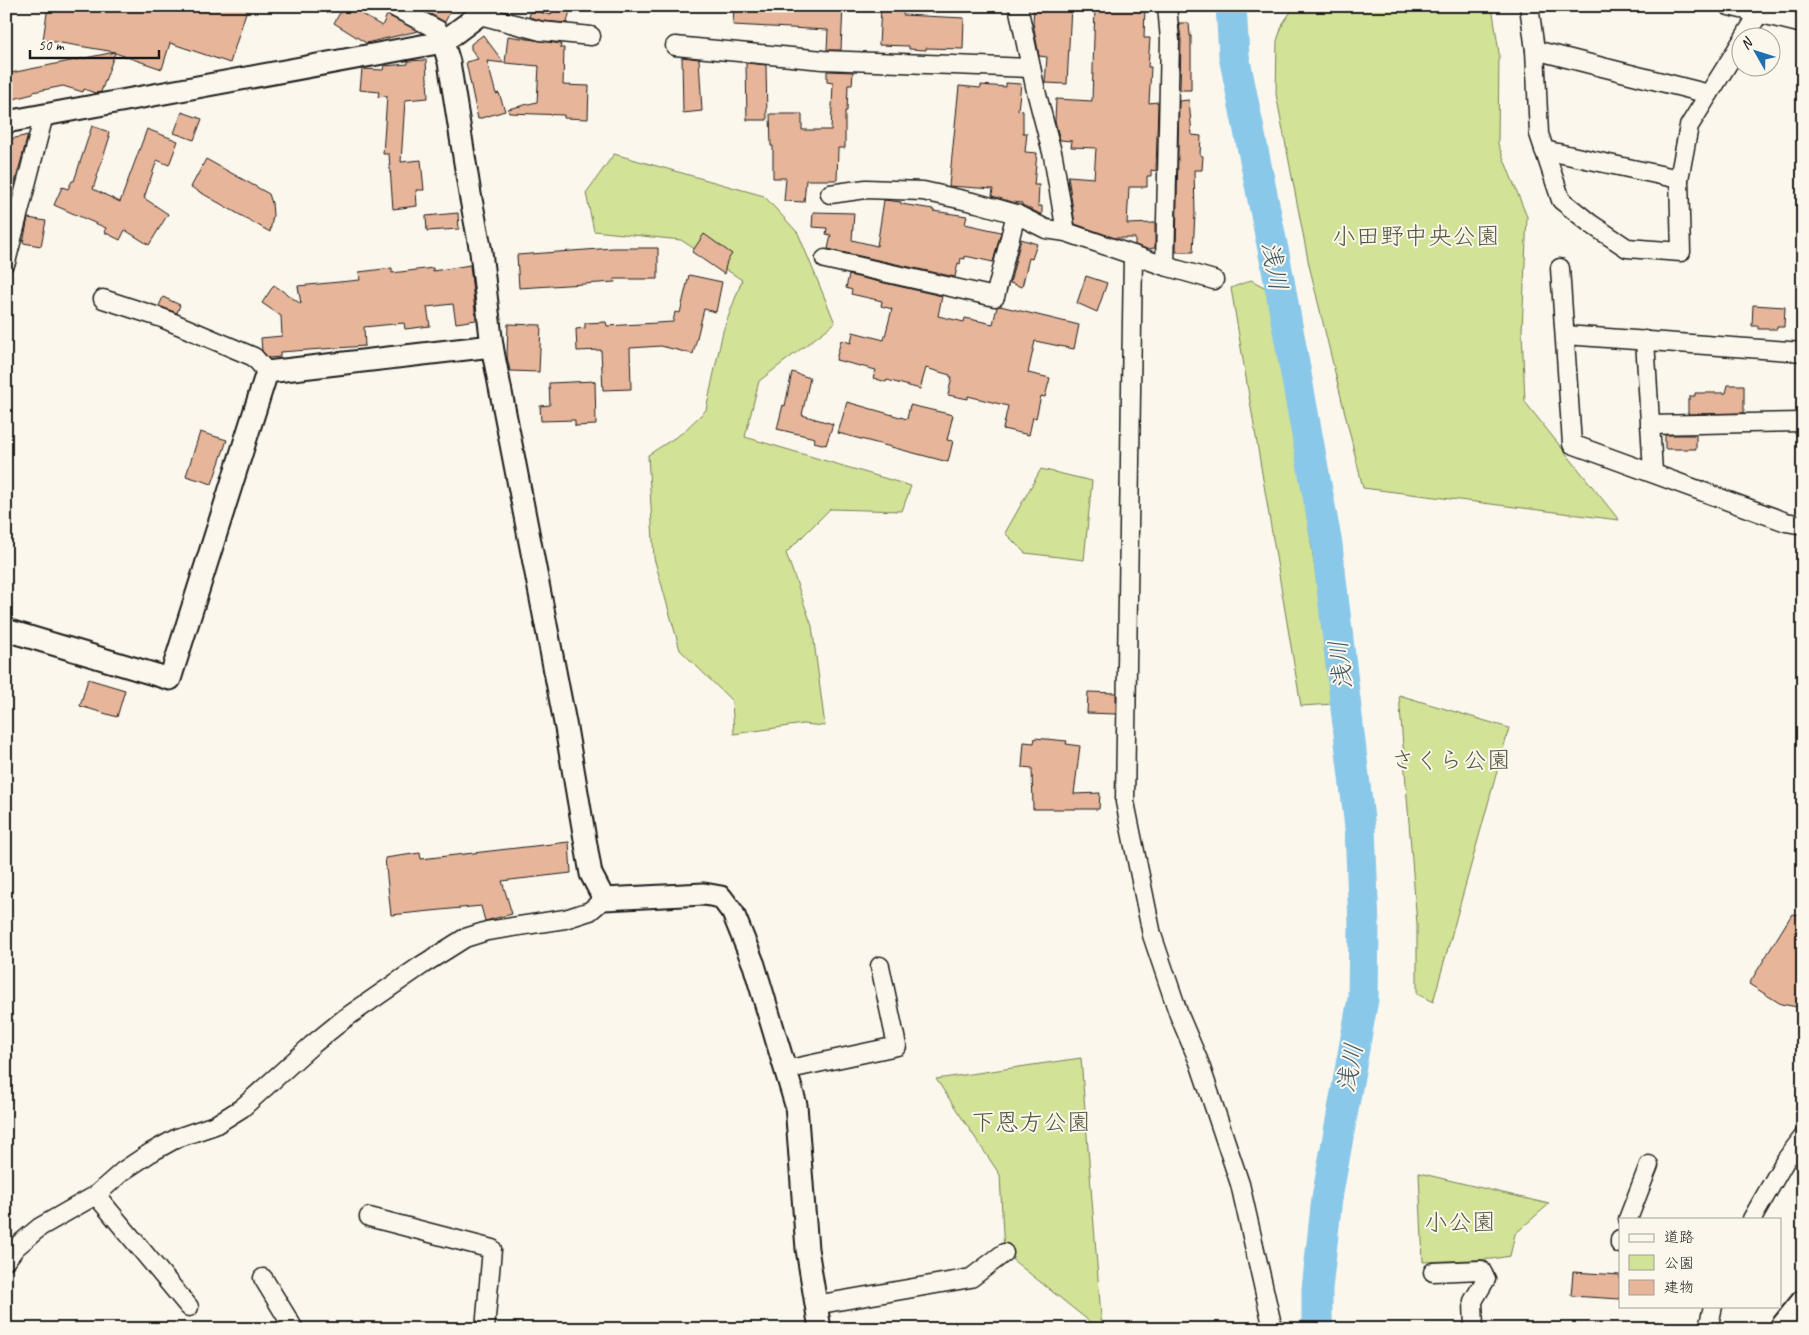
<svg xmlns="http://www.w3.org/2000/svg" width="1809" height="1335" font-family="Caveat,'Klee One',sans-serif">
<rect width="100%" height="100%" fill="#fbf7ec"/>
<filter id="ink" filterUnits="userSpaceOnUse"><feTurbulence type="fractalNoise" baseFrequency=".02" numOctaves="2"/><feDisplacementMap in="SourceGraphic" scale="10" xChannelSelector="R" yChannelSelector="G"/><feConvolveMatrix kernelMatrix="1 2 1 2 8 2 1 2 1" color-interpolation-filters="sRGB"/></filter>
<g filter="url(#ink)">
<!-- green -->
<g fill="#d2e296" stroke="#777f59">
<path d="M 1295,6 L 1492,6 L 1499,53 L 1498,144 L 1527,217 L 1522,331 L 1525,402 L 1619,520 L 1363,488 L 1309,265 L 1276,94 L 1277,41 L 1283,23 Z"/>
<path d="M 614,154 L 764,196 L 798,233 L 835,323 L 759,381 L 745,437 L 911,486 L 902,511 L 830,509 L 786,553 L 812,626 L 825,726 L 803,724 L 734,734 L 732,701 L 680,650 L 654,558 L 648,455 L 682,433 L 706,410 L 723,331 L 742,280 L 681,240 L 594,231 L 586,193 Z"/>
<path d="M 1251,280 L 1268,289 L 1306,506 L 1334,704 L 1301,706 L 1231,288 Z"/>
<path d="M 1041,469 L 1092,481 L 1084,560 L 1025,553 L 1005,533 Z"/>
<path d="M 1399,695 L 1509,728 L 1433,1002 L 1417,994 L 1417,924 Z"/>
<path d="M 1081,1058 L 1102,1329 L 1099,1329 L 1004,1253 L 1000,1175 L 936,1079 Z"/>
<path d="M 1419,1173 L 1549,1204 L 1515,1234 L 1510,1256 L 1492,1259 L 1423,1262 Z"/>
</g>
<g fill="none" stroke-linecap="round" stroke-linejoin="round">
<!-- river -->
<path stroke="#8ac8ea" stroke-width="31" d="M 1231,6 L 1234,56 L 1276,264 L 1327,545 L 1360,828 L 1364,925 L 1363,999 L 1327,1198 L 1317,1289 L 1317,1329"/>
</g>
<!-- building -->
<g fill="#e7b599" stroke="#1c1c1c">
<path d="M 48,6 L 248,6 L 230,63 L 170,43 L 162,69 L 115,53 L 101,92 L 95,93 L 84,89 L 83,92 L 63,86 L 33,92 L 33,94 L 6,101 L 6,74 L 115,52 L 43,40 Z"/>
<path d="M 344,6 L 363,6 L 361,14 L 382,26 L 387,15 L 418,31 L 366,43 L 334,23 Z"/>
<path d="M 428,6 L 453,6 L 445,22 L 425,11 Z"/>
<path d="M 553,6 L 571,6 L 567,23 L 543,21 L 529,17 L 531,10 L 551,15 Z"/>
<path d="M 734,6 L 843,6 L 841,50 L 827,50 L 828,30 L 733,25 Z"/>
<path d="M 881,6 L 903,6 L 903,15 L 964,18 L 963,49 L 926,48 L 926,50 L 909,49 L 909,46 L 879,45 Z"/>
<path d="M 1034,6 L 1071,6 L 1067,84 L 1045,83 L 1047,57 L 1039,56 L 1033,23 Z"/>
<path d="M 1095,6 L 1145,6 L 1144,38 L 1150,38 L 1148,67 L 1151,67 L 1149,103 L 1158,102 L 1156,171 L 1151,170 L 1151,176 L 1147,176 L 1147,187 L 1129,187 L 1127,224 L 1155,223 L 1155,248 L 1147,249 L 1135,245 L 1135,238 L 1115,238 L 1075,224 L 1068,176 L 1094,178 L 1096,148 L 1071,147 L 1072,141 L 1060,140 L 1055,121 L 1056,99 L 1092,101 Z"/>
<path d="M 1179,23 L 1189,23 L 1190,36 L 1191,36 L 1191,90 L 1180,90 L 1181,40 Z"/>
<path d="M 483,35 L 504,63 L 487,61 L 496,94 L 499,93 L 505,111 L 478,119 L 466,62 L 478,59 L 471,49 L 471,44 Z"/>
<path d="M 508,36 L 561,44 L 560,48 L 564,48 L 563,85 L 589,86 L 588,119 L 564,118 L 564,115 L 509,113 L 508,109 L 537,102 L 539,66 L 505,63 Z"/>
<path d="M 682,57 L 699,59 L 702,111 L 683,113 Z"/>
<path d="M 426,60 L 428,98 L 405,100 L 401,162 L 421,160 L 424,190 L 416,190 L 417,206 L 393,209 L 389,154 L 383,154 L 387,96 L 378,97 L 379,92 L 360,90 L 362,69 L 383,70 L 384,66 L 408,64 L 408,61 Z"/>
<path d="M 746,63 L 766,65 L 767,120 L 747,120 Z"/>
<path d="M 827,71 L 853,72 L 852,85 L 848,85 L 847,111 L 845,111 L 845,148 L 838,148 L 837,180 L 806,180 L 804,202 L 784,201 L 786,178 L 773,178 L 773,146 L 771,146 L 770,114 L 802,114 L 802,130 L 831,130 L 833,83 L 827,82 Z"/>
<path d="M 1006,83 L 1021,84 L 1018,110 L 1023,111 L 1023,133 L 1027,133 L 1025,152 L 1037,153 L 1034,185 L 1039,185 L 1038,206 L 1042,206 L 1042,215 L 1022,205 L 1022,203 L 1012,202 L 992,196 L 993,189 L 949,186 L 959,86 L 981,88 L 981,85 L 1006,87 Z"/>
<path d="M 1189,100 L 1192,135 L 1201,136 L 1200,155 L 1203,156 L 1202,170 L 1194,170 L 1195,213 L 1193,252 L 1176,252 L 1179,101 Z"/>
<path d="M 182,112 L 202,119 L 194,140 L 174,133 Z"/>
<path d="M 92,126 L 109,132 L 108,136 L 110,136 L 93,189 L 120,202 L 147,129 L 178,141 L 169,165 L 157,160 L 144,198 L 168,214 L 149,245 L 125,230 L 120,240 L 104,232 L 106,228 L 54,205 L 62,187 L 68,189 L 72,181 L 74,181 Z"/>
<path d="M 28,135 L 11,197 L 6,197 L 6,160 L 11,139 Z"/>
<path d="M 206,159 L 269,194 L 272,203 L 273,215 L 270,232 L 191,187 Z"/>
<path d="M 884,200 L 901,202 L 901,204 L 933,209 L 933,211 L 967,216 L 965,224 L 1001,232 L 993,262 L 965,256 L 965,259 L 961,258 L 960,264 L 958,263 L 955,277 L 828,249 L 831,235 L 826,234 L 827,228 L 812,227 L 813,212 L 854,213 L 852,240 L 877,246 Z"/>
<path d="M 458,213 L 459,229 L 427,231 L 426,216 Z"/>
<path d="M 28,218 L 46,221 L 41,246 L 23,243 Z"/>
<path d="M 704,234 L 732,254 L 727,261 L 724,274 L 692,252 Z"/>
<path d="M 1021,239 L 1037,244 L 1032,259 L 1029,258 L 1022,287 L 1010,283 Z"/>
<path d="M 613,248 L 658,248 L 658,279 L 614,279 L 615,282 L 519,288 L 517,255 Z"/>
<path d="M 470,265 L 476,320 L 456,323 L 453,304 L 427,307 L 430,326 L 405,329 L 404,323 L 364,327 L 365,346 L 280,352 L 280,357 L 269,358 L 262,351 L 261,338 L 282,336 L 281,316 L 262,303 L 274,285 L 301,304 L 298,286 L 360,280 L 359,272 L 392,268 L 392,273 L 433,268 L 433,271 Z"/>
<path d="M 689,275 L 722,282 L 716,312 L 704,309 L 693,354 L 661,346 L 630,348 L 631,389 L 603,390 L 601,350 L 577,351 L 576,329 L 585,328 L 585,323 L 606,322 L 607,326 L 673,322 L 675,312 L 680,313 Z"/>
<path d="M 849,275 L 942,296 L 938,316 L 964,322 L 965,318 L 993,324 L 997,307 L 1000,306 L 1079,325 L 1074,349 L 1035,341 L 1028,373 L 1050,378 L 1045,397 L 1041,396 L 1036,418 L 1033,417 L 1029,435 L 1003,429 L 1008,406 L 968,396 L 968,399 L 948,395 L 952,377 L 950,377 L 950,375 L 926,368 L 920,389 L 887,380 L 886,382 L 873,378 L 876,370 L 836,360 L 841,340 L 851,343 L 853,332 L 884,340 L 892,309 L 881,306 L 882,301 L 851,294 L 852,290 L 846,288 Z"/>
<path d="M 1086,276 L 1107,283 L 1097,312 L 1077,303 Z"/>
<path d="M 163,297 L 180,305 L 177,313 L 159,306 Z"/>
<path d="M 1753,305 L 1785,307 L 1784,327 L 1777,327 L 1777,329 L 1758,329 L 1758,326 L 1752,326 Z"/>
<path d="M 508,324 L 541,325 L 539,372 L 510,371 L 507,357 Z"/>
<path d="M 792,372 L 810,378 L 802,415 L 833,424 L 826,445 L 814,442 L 815,438 L 777,429 L 783,405 L 785,406 Z"/>
<path d="M 595,381 L 596,425 L 575,426 L 575,420 L 541,421 L 540,406 L 550,405 L 549,383 Z"/>
<path d="M 1728,385 L 1744,385 L 1744,413 L 1688,414 L 1688,399 L 1690,399 L 1690,396 L 1695,396 L 1695,393 L 1726,393 Z"/>
<path d="M 847,402 L 907,419 L 910,405 L 953,415 L 947,440 L 953,441 L 948,462 L 838,433 Z"/>
<path d="M 200,432 L 227,440 L 212,484 L 186,476 Z"/>
<rect x="1665" y="435" width="31" height="14"/>
<path d="M 88,679 L 125,690 L 117,717 L 80,706 Z"/>
<path d="M 1088,692 L 1116,693 L 1116,714 L 1087,713 Z"/>
<path d="M 1035,738 L 1067,741 L 1066,744 L 1080,746 L 1074,794 L 1100,793 L 1099,809 L 1033,809 L 1032,768 L 1022,767 L 1024,742 L 1034,743 Z"/>
<path d="M 569,842 L 571,873 L 502,881 L 512,914 L 485,921 L 481,906 L 391,915 L 385,858 L 420,853 L 421,859 Z"/>
<path d="M 1792,914 L 1803,915 L 1803,1008 L 1781,1004 L 1749,984 Z"/>
<path d="M 1573,1272 L 1620,1275 L 1620,1299 L 1571,1296 Z"/>
</g>
<g fill="none" stroke-linecap="round" stroke-linejoin="round">
<defs>
<g id="minor">
<path d="M 392,6 L 438,30 L 443,42"/>
<path d="M 1018,6 L 1036,91 L 1053,156 L 1066,232"/>
<path d="M 1529,6 L 1535,50 L 1539,134 L 1561,200 L 1591,224 L 1627,248 L 1681,252 L 1679,179 L 1689,126 L 1742,41"/>
<path d="M 1729,6 L 1803,24"/>
<path d="M 480,15 L 541,31 L 591,36"/>
<path d="M 1744,38 L 1759,13"/>
<path d="M 675,46 L 823,60 L 1031,68"/>
<path d="M 1535,50 L 1709,94"/>
<path d="M 1544,150 L 1679,179"/>
<path d="M 830,194 L 866,189 L 923,191 L 977,203 L 1016,214 L 1046,229 L 1066,232 L 1165,266 L 1214,280"/>
<path d="M 1133,255 L 1125,802 L 1152,935 L 1179,1015 L 1199,1062 L 1240,1184 L 1273,1329"/>
<path d="M 825,259 L 995,297 L 1016,214"/>
<path d="M 6,262 L 44,115"/>
<path d="M 1165,266 L 1170,40 L 1167,6"/>
<path d="M 1560,268 L 1572,444 L 1786,522 L 1803,525"/>
<path d="M 103,299 L 162,318 L 254,357 L 267,372"/>
<path d="M 1565,335 L 1803,352"/>
<path d="M 1645,340 L 1653,472"/>
<path d="M 1650,425 L 1803,422"/>
<path d="M 785,1070 L 897,1046 L 880,966"/>
<path d="M 96,1195 L 189,1307"/>
<path d="M 369,1217 L 492,1249 L 485,1329"/>
<path d="M 1628,1219 L 1649,1165"/>
<path d="M 1752,1219 L 1785,1161 L 1803,1137"/>
<path d="M 1620,1239 L 1620,1244"/>
<path d="M 6,1260 L 16,1247 L 40,1227 L 96,1195 L 123,1171 L 150,1153 L 177,1138 L 215,1125 L 242,1108 L 312,1045 L 344,1019 L 422,965 L 465,938 L 487,931 L 565,919 L 590,911 L 604,899"/>
<path d="M 1433,1272 L 1481,1270 L 1486,1279 L 1473,1301 L 1474,1329"/>
<path d="M 263,1278 L 294,1329"/>
<path d="M 815,1305 L 971,1278 L 1004,1253"/>
<path d="M 1708,1329 L 1713,1306"/>
</g>
<g id="tertiary">
<path d="M 443,42 L 449,62 L 470,194 L 481,252 L 492,346 L 566,728 L 591,874 L 604,899 L 704,894 L 721,897 L 733,913 L 754,965 L 796,1105 L 807,1249 L 820,1329"/>
<path d="M 6,122 L 443,42 L 491,6"/>
<path d="M 6,630 L 170,679 L 267,372 L 492,346"/>
</g>
<path id="secondary" d="M 1782,1329 L 1803,1303"/>
</defs>
<!-- minor casing -->
<use href="#minor" stroke="#1c1c1c" stroke-width="21"/>
<!-- tertiary casing -->
<use href="#tertiary" stroke="#1c1c1c" stroke-width="25"/>
<!-- secondary casing -->
<use href="#secondary" stroke="#1c1c1c" stroke-width="29"/>
<!-- minor -->
<use href="#minor" stroke="#fbf7ec" stroke-width="18"/>
<!-- tertiary -->
<use href="#tertiary" stroke="#fbf7ec" stroke-width="21"/>
<!-- secondary -->
<use href="#secondary" stroke="#fbf7ec" stroke-width="25"/>
</g>
</g>
<g text-anchor="middle" dominant-baseline="central" stroke-width="4" stroke-linejoin="round" paint-order="stroke">
<!-- park labels -->
<g font-size="24" fill="#535741" stroke="#fbf7ec">
<text x="1416" y="236">小田野中央公園</text>
<text x="1451" y="760">さくら公園</text>
<text x="1031" y="1122">下恩方公園</text>
<text x="1460" y="1222">小公園</text>
</g>
<!-- water labels -->
<g font-size="25" font-style="italic" fill="#425864" stroke="#fbf7ec">
<text transform="translate(1274 266) rotate(79)">浅川</text>
<text transform="translate(1341 665) rotate(-97)">浅川</text>
<text transform="translate(1350 1068) rotate(-80)">浅川</text>
</g>
</g>
<!-- margin -->
<rect width="1809" height="1335" fill="none" stroke="#fbf7ec" stroke-width="25"/>
<rect x="12" y="12" width="1784" height="1310" fill="none" stroke="#1c1c1c" stroke-width="2" filter="url(#ink)"/>
<!-- legend -->
<rect x="1619" y="1218" width="162" height="90" fill="#fbf7ec" stroke="#a29f99"/>
<rect x="1629" y="1234" width="25" height="8" fill="#fbf7ec" stroke="#a29f99"/>
<text x="1664" y="1242" font-size="15" fill="#1c1c1c">道路</text>
<rect x="1629" y="1255" width="25" height="15" fill="#d2e296" stroke="#a29f99"/>
<text x="1664" y="1268" font-size="15" fill="#1c1c1c">公園</text>
<rect x="1629" y="1280" width="25" height="15" fill="#e7b599" stroke="#a29f99"/>
<text x="1664" y="1292" font-size="15" fill="#1c1c1c">建物</text>
<!-- north arrow -->
<g transform="translate(1756 52) rotate(309)"><circle r="24" fill="#fbf7ec" stroke="#a29f99"/>
<path d="M0-4L9 19L0 12L-9 19Z" fill="#1f6fb2"/>
<text y="-8" font-size="14" font-weight="bold" text-anchor="middle" fill="#1c1c1c">N</text>
</g>
<!-- scale -->
<path d="M30 50v8h129v-8" fill="none" stroke="#1c1c1c" stroke-width="2.5"/>
<text x="38" y="50" font-size="15" fill="#1c1c1c" stroke="#fbf7ec" stroke-width="4" paint-order="stroke">50 m</text>
</svg>
